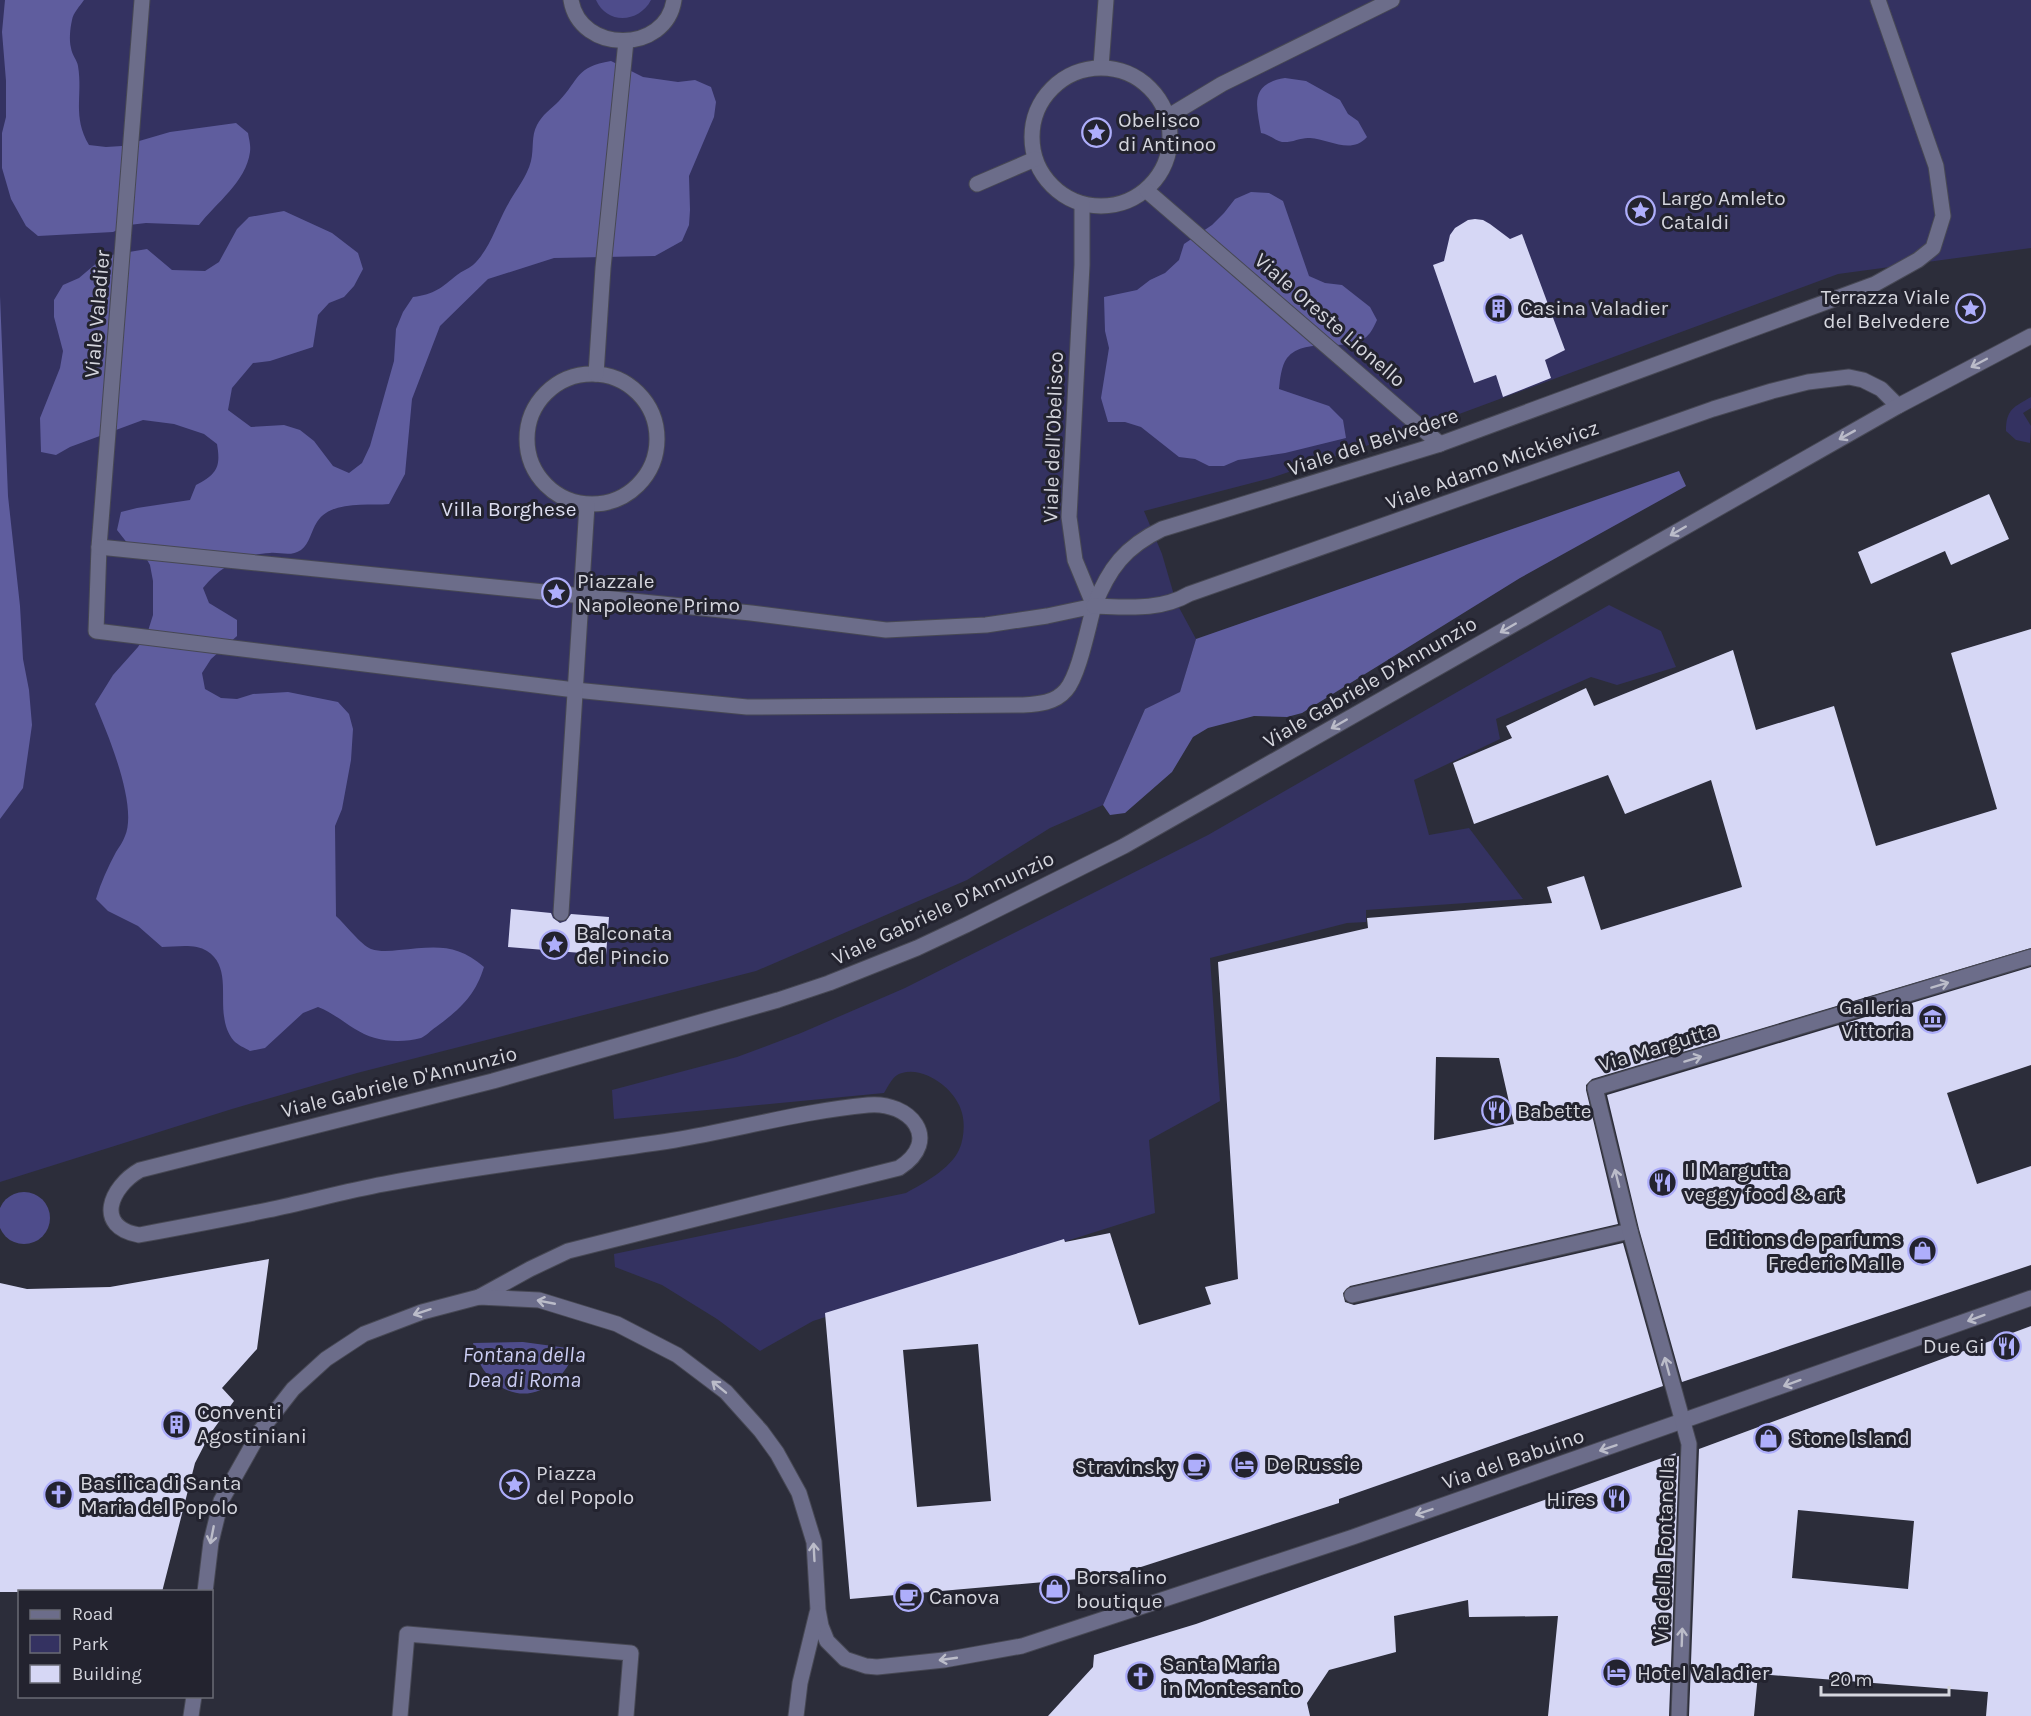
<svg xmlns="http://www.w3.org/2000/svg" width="2031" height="1716" font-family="Karla,sans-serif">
<rect width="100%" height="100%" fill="#2c2d3a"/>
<!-- green -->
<g fill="#343261">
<path d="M 0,0 L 2031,0 L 2031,248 L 1838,274 L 1443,420 L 1271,478 L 1144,511 L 1162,554 L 1176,602 L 1196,639 L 1180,693 L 1145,709 L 1103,805 L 1050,828 L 967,880 L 756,971 L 357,1073 L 232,1109 L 0,1182 Z"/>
<path d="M 2031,397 L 2031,408 L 2023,413 L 2031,426 L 2030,443 L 2016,440 L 2006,431 C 2006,409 2014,407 2031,397 Z"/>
<path d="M 1609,605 L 1661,631 L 1676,667 L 1617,685 L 1591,677 L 1496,719 L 1500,739 L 1414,780 L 1429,835 L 1469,828 L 1523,899 L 1366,910 L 1366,922 L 1347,923 L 1210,958 L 1220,1101 L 1149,1140 L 1155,1213 L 813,1321 L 760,1351 L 717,1319 L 662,1285 L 615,1267 L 614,1254 L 906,1193 C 924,1183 950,1169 959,1150 C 964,1139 965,1124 962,1113 C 957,1091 926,1066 902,1073 C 893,1075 889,1085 884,1093 L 614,1119 L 612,1090 L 737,1057 L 801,1033 L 905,988 L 1208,835 Z"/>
</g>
<!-- forest -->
<g fill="#5f5d9e">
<path d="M 5,0 L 84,0 C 80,6 73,13 72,20 C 70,29 69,40 71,48 C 72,55 77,60 78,66 C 83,96 72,116 89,145 L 106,147 L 122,146 L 170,132 L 236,123 L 248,133 C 249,139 251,146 250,152 C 246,182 216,203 199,225 L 146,223 L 129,225 L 113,232 L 38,236 L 26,226 L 11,199 L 2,168 L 2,133 L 6,117 L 6,81 L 2,32 Z"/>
<path d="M 611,61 L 643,77 L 678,82 L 695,80 L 711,87 L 716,102 L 714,117 L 689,176 L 690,210 L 689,225 L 682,241 L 655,256 L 554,258 L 488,279 L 440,326 L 412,399 L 405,474 L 389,504 C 366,506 331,500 317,522 C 311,531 310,543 301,550 C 291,557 280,552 270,553 C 243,554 219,567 203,588 L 209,603 L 237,620 L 237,636 L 211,659 L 202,673 L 205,689 L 221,698 L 237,699 L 253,694 L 288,692 L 338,702 L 349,714 L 353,729 L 351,760 L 342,809 L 335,826 L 336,916 C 345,924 361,945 371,949 C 380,952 390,951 399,950 C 433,947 456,942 484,967 C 475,996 460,1009 436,1027 C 431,1030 426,1036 421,1038 C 407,1042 388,1042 375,1038 C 353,1032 339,1015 318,1007 L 303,1013 L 265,1048 L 250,1051 C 245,1048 238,1045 234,1041 C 211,1014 237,970 207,951 C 195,943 175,947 162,947 L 138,926 L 108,911 L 96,899 C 101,882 108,867 116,852 C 119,847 123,842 125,836 C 138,806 108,734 95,704 L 113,675 L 138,647 L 148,631 L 153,615 L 153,581 L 150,565 L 142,551 L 128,544 L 117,530 L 121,512 L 137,508 L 190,500 L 196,485 C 217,474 221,467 217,444 L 204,434 L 174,424 L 143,420 L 70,447 L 56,455 L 41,452 L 40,418 L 60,368 L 63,351 L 54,317 L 54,300 L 63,285 L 79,278 L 105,256 L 147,249 L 172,270 L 205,271 L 219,262 L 237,229 L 249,217 L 284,211 L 332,233 L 358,253 L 363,269 L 354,286 L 344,297 L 329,303 L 318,315 L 313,347 L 270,361 L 253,363 L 232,388 L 228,410 L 251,427 L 284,425 L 300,430 L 314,441 L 333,466 L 349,473 L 362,463 L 370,446 L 394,361 L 396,329 L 403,312 L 413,297 C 435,294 441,288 457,275 C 462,271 468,269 473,265 C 490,249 496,226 507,206 C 515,191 527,177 531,161 C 534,149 531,136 537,125 C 542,115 551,109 559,101 C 580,79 575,67 611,61 Z"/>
<path d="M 1285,78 L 1306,81 L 1340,100 L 1348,114 L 1358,121 L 1367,137 C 1351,155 1329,139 1310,138 C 1301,137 1292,143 1282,142 C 1275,141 1271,135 1261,133 C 1257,107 1248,84 1285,78 Z"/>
<path d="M 1251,192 L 1269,193 L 1283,201 L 1309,276 L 1325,283 L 1342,285 L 1370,307 L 1377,320 C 1375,324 1373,329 1370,333 C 1353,356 1306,334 1287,358 C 1281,366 1280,380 1279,389 L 1329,406 L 1343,420 L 1346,438 L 1285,453 L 1238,460 L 1224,466 L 1209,466 L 1195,459 L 1179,457 L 1141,427 L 1125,422 L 1108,422 L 1101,398 L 1109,348 L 1105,331 L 1104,297 L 1137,290 L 1150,280 L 1165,273 L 1179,260 L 1184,244 L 1212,225 L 1224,213 L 1235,199 Z"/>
<path d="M 0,296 L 8,496 L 20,606 L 23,659 L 29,690 L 32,725 L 23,788 L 0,819 Z"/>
<path d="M 1679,471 L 1686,486 L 1520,578 L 1302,713 L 1287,717 L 1254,716 L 1208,728 L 1193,737 L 1172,772 L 1125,813 L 1110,815 L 1103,805 L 1145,709 L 1180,692 L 1196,639 Z"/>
</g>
<!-- water -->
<g fill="#4e4c8b">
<path d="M 596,0 L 651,0 C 639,23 607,25 596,0 Z"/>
<circle cx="24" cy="1218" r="26"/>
<path d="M 523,1342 L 575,1349 C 563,1391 516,1412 486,1373 C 479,1365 476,1353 473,1343 Z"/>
</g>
<!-- building -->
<g fill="#d6d7f5" fill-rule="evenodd">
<path d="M 1475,219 L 1483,220 L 1490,224 L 1510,239 L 1522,234 L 1565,350 L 1545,360 L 1551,378 L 1503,397 L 1496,375 L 1474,383 L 1433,265 L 1444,261 L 1450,235 L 1455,228 L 1468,220 Z"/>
<path d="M 1989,494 L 2009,539 L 1951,565 L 1945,551 L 1871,584 L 1858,552 Z"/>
<path d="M 2031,629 L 2031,948 L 1592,1079 L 1586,1085 L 1586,1090 L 1618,1224 L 1350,1286 L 1343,1293 L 1345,1302 L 1354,1305 L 1623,1243 L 1663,1386 L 1339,1499 L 1339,1503 L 1113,1576 L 850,1599 L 825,1313 L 1064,1239 L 1065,1242 L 1110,1233 L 1139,1325 L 1211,1304 L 1205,1287 L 1238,1279 L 1218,962 L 1368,928 L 1367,918 L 1552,903 L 1547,887 L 1584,876 L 1601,930 L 1742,887 L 1711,780 L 1625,814 L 1608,775 L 1474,824 L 1453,763 L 1512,738 L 1506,726 L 1586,688 L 1594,706 L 1733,650 L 1756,730 L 1834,706 L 1876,846 L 1997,809 L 1951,653 ZM 1436,1057 L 1499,1058 L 1514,1124 L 1434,1140 ZM 978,1344 L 991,1501 L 917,1507 L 903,1350 Z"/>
<path d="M 511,909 L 551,913 L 553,918 L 560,923 L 566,921 L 571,914 L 609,917 L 606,955 L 508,947 Z"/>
<path d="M 2031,967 L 2031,1065 L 1947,1093 L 1977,1184 L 2031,1166 L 2031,1265 L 1682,1382 L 1639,1229 L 1607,1095 Z"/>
<path d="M 269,1259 L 257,1349 L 222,1388 L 234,1401 L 210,1434 L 195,1463 L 162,1592 L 0,1592 L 0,1283 L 27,1289 L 110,1287 Z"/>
<path d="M 2031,1326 L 2031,1716 L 1986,1716 L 1988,1692 L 1758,1674 L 1754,1716 L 1689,1716 L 1699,1449 ZM 1798,1510 L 1914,1521 L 1908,1589 L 1792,1578 Z"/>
<path d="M 1676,1453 L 1675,1457 L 1679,1456 L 1669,1716 L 1548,1716 L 1558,1616 L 1469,1617 L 1468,1600 L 1394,1616 L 1396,1652 L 1329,1670 L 1307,1703 L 1310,1716 L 1048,1716 L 1093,1667 L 1094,1655 L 1196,1624 Z"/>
</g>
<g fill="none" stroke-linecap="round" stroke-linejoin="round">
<defs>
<g id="minor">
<path d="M 142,0 L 99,547 L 96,631 L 575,690 L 747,707 L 1023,705 C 1039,704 1055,703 1066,690 C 1079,675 1088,627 1094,606"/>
<path d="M 571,0 C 580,54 666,54 674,0"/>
<path d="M 1101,67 L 1106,0"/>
<circle cx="1101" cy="137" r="69"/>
<path d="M 1169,116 L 1222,84 L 1392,0"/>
<path d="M 977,184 L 1035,159"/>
<path d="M 1147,191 L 1440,444"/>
<path d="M 1082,204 L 1082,265 L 1069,517 L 1075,560 L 1094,606"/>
<circle cx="592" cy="439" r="65"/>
<path d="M 596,374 L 603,268 L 626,41"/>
<path d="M 99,547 L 751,613 L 886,630 L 986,625 L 1047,616 L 1094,606 C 1109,568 1125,547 1162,529 L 1440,444 L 1875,284 L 1918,260 L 1933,248 L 1943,216 L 1936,166 L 1878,0"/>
<path d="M 1094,606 C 1127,607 1160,611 1189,594 L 1713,409 L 1772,391 L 1808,382 L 1849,377 L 1863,380 L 1881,389 L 1898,406"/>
<path d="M 561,913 L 587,505"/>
<path d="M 1352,1295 L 1630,1231"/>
<path d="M 479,1297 L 530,1269 L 568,1251 L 899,1168 C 943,1140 910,1101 868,1105 C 803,1111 739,1129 675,1140 C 578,1155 480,1165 384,1184 C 345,1191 307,1202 268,1210 C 225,1219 182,1227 139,1235 C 94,1227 110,1187 140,1170 L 493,1081 L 778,1000 L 829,983 L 917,948 L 966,925 L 1124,846 L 1898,406 L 2031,336"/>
<path d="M 205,1592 L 211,1542 L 221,1501 L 261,1430 L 293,1389 L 326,1359 L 364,1334 L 422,1312 L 479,1297 L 539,1300 L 617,1324 L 677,1355 L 726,1392 L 761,1431 L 777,1453 L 799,1493 L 814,1542 L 818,1610 L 821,1626 L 827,1641 L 845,1659 L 866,1666 L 877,1667 L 944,1660 L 1022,1646 L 1353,1537 L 2031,1298"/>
<path d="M 191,1716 L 194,1696"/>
<path d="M 400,1716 L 407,1634 L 631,1653 L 626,1716"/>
<path d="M 796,1716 L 800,1683 L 817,1613"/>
<path d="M 1679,1716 L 1689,1444 L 1630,1231 L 1595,1088 L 2031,957"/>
</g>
</defs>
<!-- minor casing -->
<use href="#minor" stroke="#474854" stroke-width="17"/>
<!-- minor -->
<use href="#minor" stroke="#6c6d8a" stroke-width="15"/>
</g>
<!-- one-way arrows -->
<defs><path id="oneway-shaft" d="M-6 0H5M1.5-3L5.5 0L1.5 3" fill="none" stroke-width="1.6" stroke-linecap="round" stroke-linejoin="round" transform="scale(1.5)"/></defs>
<g stroke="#bbbcc9">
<use href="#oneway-shaft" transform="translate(1979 363) rotate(152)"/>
<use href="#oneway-shaft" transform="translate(1847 435) rotate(151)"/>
<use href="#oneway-shaft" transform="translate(1678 531) rotate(150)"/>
<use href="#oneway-shaft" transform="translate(1508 628) rotate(150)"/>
<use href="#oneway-shaft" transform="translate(1339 724) rotate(150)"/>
<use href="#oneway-shaft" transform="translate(1940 985) rotate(-17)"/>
<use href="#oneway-shaft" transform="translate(1693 1059) rotate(-17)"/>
<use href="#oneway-shaft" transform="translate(1617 1178) rotate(-104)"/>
<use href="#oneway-shaft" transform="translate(546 1302) rotate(-169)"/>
<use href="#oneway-shaft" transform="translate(422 1312) rotate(162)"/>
<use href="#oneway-shaft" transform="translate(1976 1318) rotate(160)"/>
<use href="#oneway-shaft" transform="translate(1667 1366) rotate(-105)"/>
<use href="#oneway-shaft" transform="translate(1792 1383) rotate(160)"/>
<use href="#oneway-shaft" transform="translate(719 1387) rotate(-141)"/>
<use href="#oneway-shaft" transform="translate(1608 1448) rotate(161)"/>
<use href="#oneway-shaft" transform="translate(1424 1512) rotate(161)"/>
<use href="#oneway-shaft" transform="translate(212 1535) rotate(101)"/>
<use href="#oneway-shaft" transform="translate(814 1552) rotate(-93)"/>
<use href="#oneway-shaft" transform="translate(1682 1637) rotate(-88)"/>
<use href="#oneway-shaft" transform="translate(948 1659) rotate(172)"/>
</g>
<!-- icons -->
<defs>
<symbol id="sight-ring" viewBox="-11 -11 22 22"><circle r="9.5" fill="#23232f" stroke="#aeaefb" stroke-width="1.5"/><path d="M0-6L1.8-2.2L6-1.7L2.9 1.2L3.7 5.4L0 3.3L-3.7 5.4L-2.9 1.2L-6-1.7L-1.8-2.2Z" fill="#aeaefb"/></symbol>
<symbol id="building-ring" viewBox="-11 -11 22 22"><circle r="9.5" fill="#23232f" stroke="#aeaefb" stroke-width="1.5"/><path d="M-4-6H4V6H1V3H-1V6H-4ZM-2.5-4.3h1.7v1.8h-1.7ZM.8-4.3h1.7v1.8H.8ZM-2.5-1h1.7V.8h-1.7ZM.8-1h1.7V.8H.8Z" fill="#aeaefb"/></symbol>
<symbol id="museum-ring" viewBox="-11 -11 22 22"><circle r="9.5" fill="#23232f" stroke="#aeaefb" stroke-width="1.5"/><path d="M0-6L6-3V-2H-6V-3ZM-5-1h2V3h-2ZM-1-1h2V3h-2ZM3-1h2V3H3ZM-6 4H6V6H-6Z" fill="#aeaefb"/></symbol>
<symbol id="restaurant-ring" viewBox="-11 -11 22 22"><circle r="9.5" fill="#23232f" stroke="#aeaefb" stroke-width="1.5"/><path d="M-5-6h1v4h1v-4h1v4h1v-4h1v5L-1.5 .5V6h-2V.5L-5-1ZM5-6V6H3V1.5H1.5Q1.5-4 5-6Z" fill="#aeaefb"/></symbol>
<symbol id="shop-ring" viewBox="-11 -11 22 22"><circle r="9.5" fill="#23232f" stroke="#aeaefb" stroke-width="1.5"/><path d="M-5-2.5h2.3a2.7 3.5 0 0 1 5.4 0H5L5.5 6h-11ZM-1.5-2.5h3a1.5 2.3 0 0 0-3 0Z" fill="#aeaefb"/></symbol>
<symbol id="hotel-ring" viewBox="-11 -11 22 22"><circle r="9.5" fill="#23232f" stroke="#aeaefb" stroke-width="1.5"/><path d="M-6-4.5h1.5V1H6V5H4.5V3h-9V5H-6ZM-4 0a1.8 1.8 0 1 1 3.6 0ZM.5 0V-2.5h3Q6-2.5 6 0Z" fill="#aeaefb"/></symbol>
<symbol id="cafe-ring" viewBox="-11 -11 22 22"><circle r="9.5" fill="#23232f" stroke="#aeaefb" stroke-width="1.5"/><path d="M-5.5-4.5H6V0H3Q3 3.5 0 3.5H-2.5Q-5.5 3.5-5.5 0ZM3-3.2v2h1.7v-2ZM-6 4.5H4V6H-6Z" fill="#aeaefb"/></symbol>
<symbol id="church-ring" viewBox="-11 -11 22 22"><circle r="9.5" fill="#23232f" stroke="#aeaefb" stroke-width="1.5"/><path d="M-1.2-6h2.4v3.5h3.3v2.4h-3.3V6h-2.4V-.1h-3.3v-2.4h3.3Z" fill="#aeaefb"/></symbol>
</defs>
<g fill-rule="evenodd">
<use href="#sight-ring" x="1080" y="116" width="33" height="33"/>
<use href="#sight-ring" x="1624" y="194" width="33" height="33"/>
<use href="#building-ring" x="1482" y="292" width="33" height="33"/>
<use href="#sight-ring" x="1954" y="292" width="33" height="33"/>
<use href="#sight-ring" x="540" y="576" width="33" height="33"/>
<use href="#sight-ring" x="538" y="928" width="33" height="33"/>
<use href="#museum-ring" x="1916" y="1002" width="33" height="33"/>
<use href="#restaurant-ring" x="1480" y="1094" width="33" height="33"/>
<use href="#restaurant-ring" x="1646" y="1166" width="33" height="33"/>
<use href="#shop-ring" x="1906" y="1234" width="33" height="33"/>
<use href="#restaurant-ring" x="1990" y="1330" width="33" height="33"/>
<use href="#building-ring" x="160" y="1408" width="33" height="33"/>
<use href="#shop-ring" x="1752" y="1422" width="33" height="33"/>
<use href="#hotel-ring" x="1228" y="1448" width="33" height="33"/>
<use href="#cafe-ring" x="1180" y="1450" width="33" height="33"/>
<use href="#sight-ring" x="498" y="1468" width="33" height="33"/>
<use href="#church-ring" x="42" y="1478" width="33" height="33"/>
<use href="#restaurant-ring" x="1600" y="1482" width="33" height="33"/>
<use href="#shop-ring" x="1038" y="1572" width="33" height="33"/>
<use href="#cafe-ring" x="892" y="1580" width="33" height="33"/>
<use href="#hotel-ring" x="1600" y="1656" width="33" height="33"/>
<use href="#church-ring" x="1124" y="1660" width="33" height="33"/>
</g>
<g text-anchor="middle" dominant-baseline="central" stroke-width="6" stroke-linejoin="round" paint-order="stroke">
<!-- poi labels -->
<g font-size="21" fill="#d5d6de" stroke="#23232f" text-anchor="start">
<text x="1118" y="120">Obelisco<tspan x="1118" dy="24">di Antinoo</tspan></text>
<text x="1661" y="198">Largo Amleto<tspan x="1661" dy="24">Cataldi</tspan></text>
<text x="1950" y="297" text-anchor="end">Terrazza Viale<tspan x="1950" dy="24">del Belvedere</tspan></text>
<text x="1520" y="308">Casina Valadier</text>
<text x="577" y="581">Piazzale<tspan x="577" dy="24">Napoleone Primo</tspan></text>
<text x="576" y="933">Balconata<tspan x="576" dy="24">del Pincio</tspan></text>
<text x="1912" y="1007" text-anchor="end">Galleria<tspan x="1912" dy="24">Vittoria</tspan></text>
<text x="1517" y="1111">Babette</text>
<text x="1684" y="1170">Il Margutta<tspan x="1684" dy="24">veggy food &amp; art</tspan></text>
<text x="1902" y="1239" text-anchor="end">Editions de parfums<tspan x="1902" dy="24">Frederic Malle</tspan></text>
<text x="1985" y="1346" text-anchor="end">Due Gi</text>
<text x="197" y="1412">Conventi<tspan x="197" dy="24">Agostiniani</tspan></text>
<text x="1790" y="1438">Stone Island</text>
<text x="1266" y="1464">De Russie</text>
<text x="1176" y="1467" text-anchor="end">Stravinsky</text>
<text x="536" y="1473">Piazza<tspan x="536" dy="24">del Popolo</tspan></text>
<text x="80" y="1483">Basilica di Santa<tspan x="80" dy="24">Maria del Popolo</tspan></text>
<text x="1596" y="1499" text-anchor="end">Hires</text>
<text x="1076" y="1577">Borsalino<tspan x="1076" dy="24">boutique</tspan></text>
<text x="929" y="1597">Canova</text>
<text x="1162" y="1664">Santa Maria<tspan x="1162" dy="24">in Montesanto</tspan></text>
<text x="1637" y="1673">Hotel Valadier</text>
</g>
<!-- street labels -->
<g font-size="21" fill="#d5d6de" stroke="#23232f">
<text transform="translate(97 314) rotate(-85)">Viale Valadier</text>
<text transform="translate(1330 320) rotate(41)">Viale Oreste Lionello</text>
<text transform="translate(1053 437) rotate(-88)">Viale dell'Obelisco</text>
<text transform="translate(1373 442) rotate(-18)">Viale del Belvedere</text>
<text transform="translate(1492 465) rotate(-20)">Viale Adamo Mickievicz</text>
<text transform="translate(1370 682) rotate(-30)">Viale Gabriele D'Annunzio</text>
<text transform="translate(943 908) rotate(-25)">Viale Gabriele D'Annunzio</text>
<text transform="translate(1658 1047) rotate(-17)">Via Margutta</text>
<text transform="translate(399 1082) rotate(-14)">Viale Gabriele D'Annunzio</text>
<text transform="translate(1513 1459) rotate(-19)">Via del Babuino</text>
<text transform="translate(1664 1550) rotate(-88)">Via della Fontanella</text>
</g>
<!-- park labels -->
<g font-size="21" fill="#dddef1" stroke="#23232f">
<text x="509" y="509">Villa Borghese</text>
</g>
<!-- water labels -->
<g font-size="22" font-style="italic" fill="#cbcdf3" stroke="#23232f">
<text x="524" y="1355">Fontana della<tspan x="524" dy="25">Dea di Roma</tspan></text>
</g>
</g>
<!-- legend -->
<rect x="18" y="1590" width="195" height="108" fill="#23232f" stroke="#6a6b75" stroke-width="1.5"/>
<rect x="30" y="1610" width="30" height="9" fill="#6c6d8a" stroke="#6a6b75" stroke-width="1.5"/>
<text x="72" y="1620" font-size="18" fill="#d5d6de">Road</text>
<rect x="30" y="1635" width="30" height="18" fill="#343261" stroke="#6a6b75" stroke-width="1.5"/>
<text x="72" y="1650" font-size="18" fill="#d5d6de">Park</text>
<rect x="30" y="1665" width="30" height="18" fill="#d6d7f5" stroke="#6a6b75" stroke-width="1.5"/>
<text x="72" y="1680" font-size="18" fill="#d5d6de">Building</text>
<!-- scale -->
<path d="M1821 1686v9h128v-9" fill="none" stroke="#d5d6de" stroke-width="3"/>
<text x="1830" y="1686" font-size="18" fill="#d5d6de" stroke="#23232f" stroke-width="4.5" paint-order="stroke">20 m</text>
</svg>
